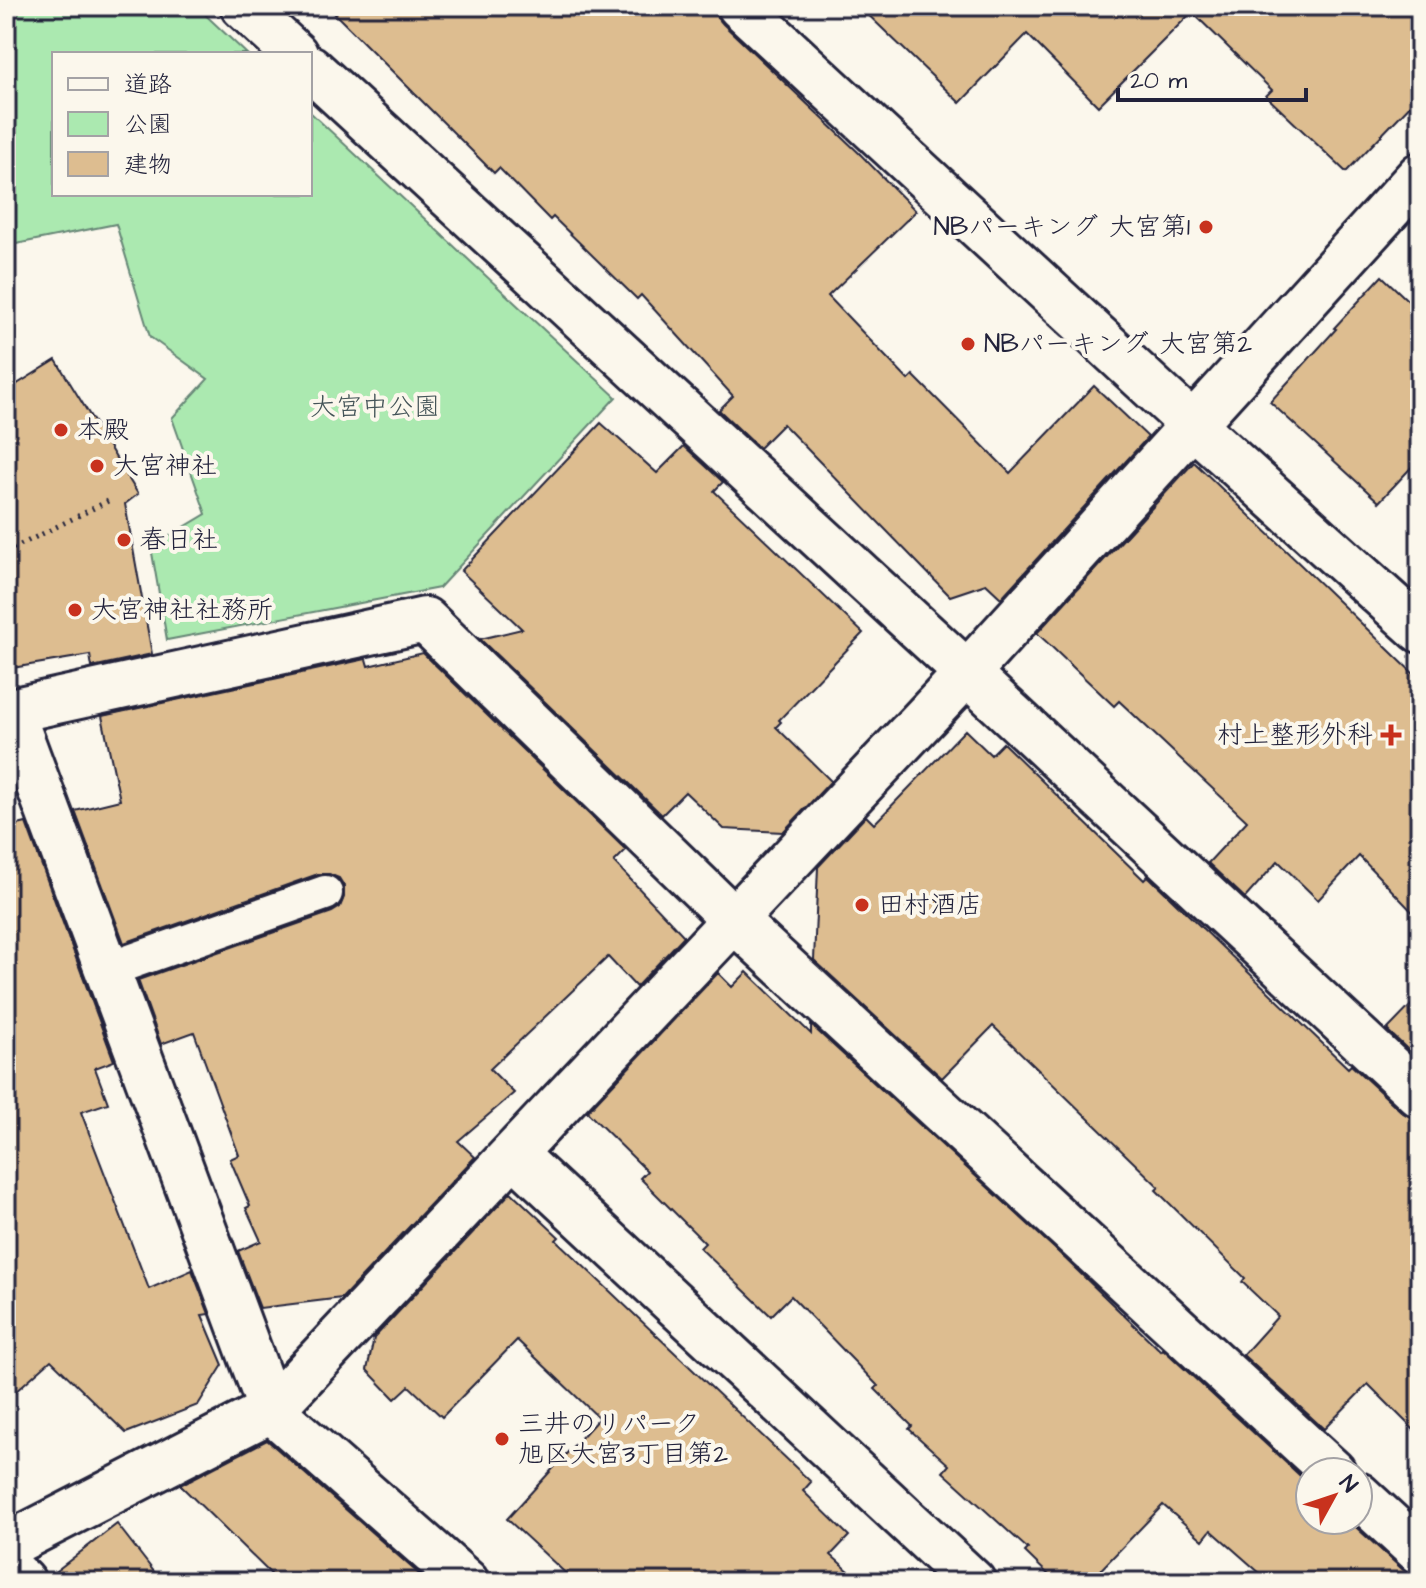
<svg xmlns="http://www.w3.org/2000/svg" width="1426" height="1588" font-family="'Architects Daughter','Klee One',sans-serif">
<rect width="100%" height="100%" fill="#fbf7ec"/>
<filter id="ink" filterUnits="userSpaceOnUse"><feTurbulence type="fractalNoise" baseFrequency=".0125" numOctaves="2"/><feDisplacementMap in="SourceGraphic" scale="16" xChannelSelector="R" yChannelSelector="G"/><feConvolveMatrix kernelMatrix="1 2 1 2 8 2 1 2 1" color-interpolation-filters="sRGB"/></filter>
<g filter="url(#ink)">
<!-- green -->
<path fill="#abe9b0" stroke="#668676" stroke-width="2" d="M 6,6 L 196,6 L 247,54 L 54,54 L 54,194 L 310,194 L 310,112 L 616,397 L 439,588 L 167,640 L 151,547 L 206,514 L 172,418 L 208,379 L 150,337 L 116,224 L 6,246 Z"/>
<!-- building -->
<g fill="#ddbd90" stroke="#22223b" stroke-width="2">
<path d="M 327,6 L 708,6 L 723,24 L 860,154 L 916,211 L 828,296 L 908,380 L 913,375 L 1010,473 L 1094,386 L 1148,437 L 1001,598 L 986,584 L 950,596 L 783,424 L 759,448 L 719,410 L 733,396 L 641,295 L 637,299 L 553,217 L 550,220 L 499,168 L 494,173 Z"/>
<path d="M 859,6 L 1420,6 L 1420,95 L 1346,172 L 1266,96 L 1272,90 L 1192,12 L 1098,106 L 1027,34 L 960,103 Z"/>
<path d="M 1382,276 L 1420,312 L 1420,458 L 1379,502 L 1270,402 L 1336,329 L 1334,328 Z"/>
<path d="M 56,360 L 138,494 L 125,504 L 152,654 L 92,667 L 90,655 L 6,669 L 6,391 Z"/>
<path d="M 601,423 L 657,473 L 684,446 L 723,482 L 714,491 L 863,633 L 779,720 L 781,722 L 776,727 L 831,781 L 783,832 L 724,829 L 685,792 L 662,815 L 480,639 L 522,629 L 461,571 Z"/>
<path d="M 1194,462 L 1420,680 L 1420,920 L 1359,856 L 1318,900 L 1278,861 L 1245,898 L 1208,863 L 1247,821 L 1119,701 L 1114,706 L 1037,633 Z"/>
<path d="M 423,653 L 626,850 L 614,862 L 684,936 L 636,987 L 608,957 L 490,1069 L 514,1093 L 458,1141 L 475,1157 L 342,1298 L 260,1308 L 238,1251 L 261,1241 L 246,1208 L 250,1206 L 230,1159 L 239,1155 L 194,1032 L 161,1044 L 138,980 L 332,912 L 340,907 L 344,897 L 344,886 L 339,878 L 329,874 L 318,874 L 124,943 L 75,811 L 120,800 L 102,716 L 366,659 L 368,666 Z"/>
<path d="M 965,730 L 991,755 L 1003,743 L 1144,880 L 1148,876 L 1348,1068 L 1351,1065 L 1403,1113 L 1414,1119 L 1420,1119 L 1420,1436 L 1368,1384 L 1324,1429 L 1243,1355 L 1278,1316 L 1242,1282 L 1245,1278 L 1156,1190 L 1159,1187 L 993,1026 L 942,1078 L 814,960 L 818,867 L 866,816 L 874,824 Z"/>
<path d="M 26,823 L 114,1061 L 95,1068 L 108,1103 L 81,1112 L 149,1289 L 192,1270 L 209,1314 L 202,1315 L 223,1365 L 198,1405 L 126,1433 L 51,1360 L 6,1400 L 6,828 Z"/>
<path d="M 747,972 L 811,1034 L 811,1025 L 1054,1248 L 1161,1351 L 1163,1349 L 1310,1485 L 1310,1520 L 1348,1520 L 1403,1570 L 1418,1576 L 1420,1582 L 1270,1582 L 1211,1530 L 1203,1540 L 1163,1505 L 1089,1582 L 1056,1582 L 1025,1552 L 1028,1549 L 943,1472 L 949,1465 L 909,1429 L 912,1426 L 875,1389 L 878,1386 L 791,1296 L 771,1316 L 700,1248 L 705,1243 L 640,1178 L 647,1171 L 587,1112 L 718,973 L 732,987 Z"/>
<path d="M 1420,996 L 1420,1061 L 1387,1030 Z"/>
<path d="M 511,1192 L 559,1237 L 556,1240 L 811,1482 L 803,1491 L 849,1536 L 831,1555 L 861,1582 L 575,1582 L 507,1519 L 599,1418 L 517,1340 L 442,1417 L 409,1386 L 395,1399 L 367,1370 L 374,1338 Z"/>
<path d="M 267,1440 L 428,1582 L 279,1582 L 180,1485 Z"/>
<path d="M 117,1524 L 162,1582 L 47,1582 L 47,1578 Z"/>
</g>
<g fill="none" stroke-linecap="round" stroke-linejoin="round">
<defs>
<path id="lane" d="M 107,970 L 325,893"/>
<g id="street">
<path d="M 243,6 L 295,54"/>
<path d="M 740,6 L 1193,425 L 1420,630"/>
<path d="M 310,68 L 967,673 L 1420,1095"/>
<path d="M 11,711 L 271,1410 L 466,1582"/>
<path d="M 6,712 L 425,620 L 734,920 L 1333,1472"/>
<path d="M 514,1154 L 973,1582"/>
<path d="M 1358,1495 L 1420,1552"/>
<path d="M 6,1546 L 271,1410"/>
<path d="M 6,1565 L 23,1582"/>
</g>
<path id="secondary" d="M 271,1410 L 967,673 L 1420,175"/>
</defs>
<!-- lane casing -->
<use href="#lane" stroke="#22223b" stroke-width="40"/>
<!-- street casing -->
<use href="#street" stroke="#22223b" stroke-width="50"/>
<!-- secondary casing -->
<use href="#secondary" stroke="#22223b" stroke-width="50"/>
<!-- path -->
<path stroke="#22223b" stroke-width="5" stroke-dasharray="2 6" stroke-linecap="butt" d="M 6,552 L 112,499"/>
<!-- lane -->
<use href="#lane" stroke="#fbf7ec" stroke-width="34"/>
<!-- street -->
<use href="#street" stroke="#fbf7ec" stroke-width="44"/>
<!-- secondary -->
<use href="#secondary" stroke="#fbf7ec" stroke-width="44"/>
</g>
</g>
<!-- markers -->
<g fill="#c8321e" stroke="#fbf7ec" stroke-width="3">
<circle cx="1206" cy="227" r="8"/>
<circle cx="968" cy="344" r="8"/>
<circle cx="61" cy="430" r="8"/>
<circle cx="97" cy="466" r="8"/>
<circle cx="124" cy="540" r="8"/>
<circle cx="75" cy="610" r="8"/>
<path d="M1387 723h8v8h8v8h-8v8h-8v-8h-8v-8h8z"/>
<circle cx="862" cy="905" r="8"/>
<circle cx="502" cy="1439" r="8"/>
</g>
<g text-anchor="middle" dominant-baseline="central" stroke-width="8" stroke-linejoin="round" paint-order="stroke">
<!-- poi labels -->
<g font-size="26" fill="#22223b" stroke="#fbf7ec" text-anchor="start">
<text x="1190" y="227" text-anchor="end">NBパーキング 大宮第1</text>
<text x="984" y="344">NBパーキング 大宮第2</text>
<text x="77" y="430">本殿</text>
<text x="113" y="466">大宮神社</text>
<text x="140" y="540">春日社</text>
<text x="91" y="610">大宮神社社務所</text>
<text x="1373" y="735" text-anchor="end">村上整形外科</text>
<text x="878" y="905">田村酒店</text>
<text x="518" y="1424">三井のリパーク<tspan x="518" dy="30">旭区大宮3丁目第2</tspan></text>
</g>
<!-- park labels -->
<g font-size="26" fill="#445458" stroke="#fbf7ec">
<text x="375" y="407">大宮中公園</text>
</g>
</g>
<!-- margin -->
<rect width="1426" height="1588" fill="none" stroke="#fbf7ec" stroke-width="32"/>
<rect x="16" y="16" width="1394" height="1556" fill="none" stroke="#22223b" stroke-width="3" filter="url(#ink)"/>
<!-- legend -->
<rect x="52" y="52" width="260" height="144" fill="#fbf7ec" stroke="#a4a2a5" stroke-width="2"/>
<rect x="68" y="78" width="40" height="12" fill="#fbf7ec" stroke="#a4a2a5" stroke-width="2"/>
<text x="124" y="92" font-size="24" fill="#22223b">道路</text>
<rect x="68" y="112" width="40" height="24" fill="#abe9b0" stroke="#a4a2a5" stroke-width="2"/>
<text x="124" y="132" font-size="24" fill="#22223b">公園</text>
<rect x="68" y="152" width="40" height="24" fill="#ddbd90" stroke="#a4a2a5" stroke-width="2"/>
<text x="124" y="172" font-size="24" fill="#22223b">建物</text>
<!-- north arrow -->
<g transform="translate(1334 1496) rotate(50)"><circle r="38" fill="#fbf7ec" stroke="#a4a2a5" stroke-width="2"/>
<path d="M0-6L14 30L0 20L-14 30Z" fill="#c8321e"/>
<text y="-12" font-size="22" font-weight="bold" text-anchor="middle" fill="#22223b">N</text>
</g>
<!-- scale -->
<path d="M1118 88v12h188v-12" fill="none" stroke="#22223b" stroke-width="4"/>
<text x="1130" y="88" font-size="24" fill="#22223b" stroke="#fbf7ec" stroke-width="6" paint-order="stroke">20 m</text>
</svg>
